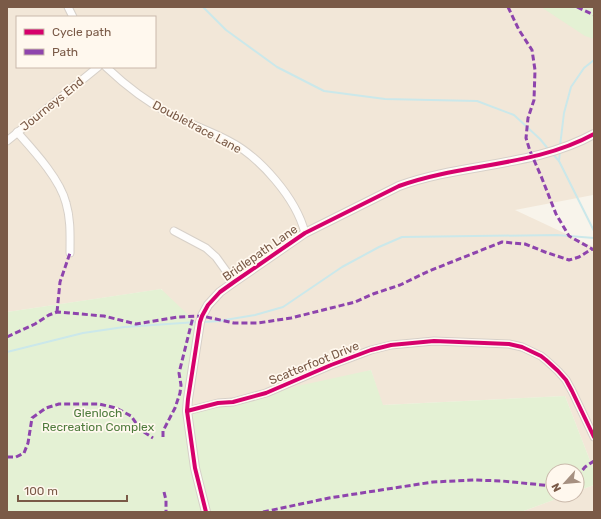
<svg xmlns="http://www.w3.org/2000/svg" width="601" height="519" font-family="Rubik,sans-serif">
<rect width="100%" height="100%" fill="#f8f4eb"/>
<!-- residential -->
<g fill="#f2e7d8" fill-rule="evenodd">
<path d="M 7,7 L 594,7 L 594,196 L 593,195 L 515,210 L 594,247 L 594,471 L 565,396 L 382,405 L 371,370 L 190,424 L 162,289 L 7,312 ZM 17,17 L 155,17 L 155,67 L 17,67 Z"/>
<path d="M 594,485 L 594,512 L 521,512 L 567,495 L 577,495 L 577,491 Z"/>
</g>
<!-- green -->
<g fill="#e4f1d4">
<path d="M 541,7 L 594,7 L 594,39 L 585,36 Z"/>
<path d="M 161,289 L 200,326 L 187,403 L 196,412 L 238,403 L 302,385 L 371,370 L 383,405 L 565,396 L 594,471 L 594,485 L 577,491 L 577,471 L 553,471 L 553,495 L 567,495 L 521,512 L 7,512 L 7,312 Z"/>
</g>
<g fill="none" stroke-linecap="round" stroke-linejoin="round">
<!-- stream -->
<g stroke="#cbe8ea" stroke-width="2">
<path d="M 203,7 L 226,30 L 277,67 L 324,91 L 385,99 L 477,101 L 514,115 L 540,139 L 549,150"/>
<path d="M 560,146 L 564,113 L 571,87 L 584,68 L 594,60"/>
<path d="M 552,153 L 559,161 L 594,231"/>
<path d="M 559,161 L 560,151"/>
<path d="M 203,322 L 219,321 L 255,315 L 283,307 L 342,267 L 379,247 L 402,237 L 557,235 L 594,238"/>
<path d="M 7,352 L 83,333 L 124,327 L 197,322"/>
</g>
<defs>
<g id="minor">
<path d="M 68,7 L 73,17"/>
<path d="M 106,67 C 125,85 147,102 170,114 C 189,124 210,131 229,141 C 260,157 296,198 305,233"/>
<path d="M 17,132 C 34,151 60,179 66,203 C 71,220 70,236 70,253"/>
<path d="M 7,141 L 98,67"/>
<path d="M 174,231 L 206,248 L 216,257 L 234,282"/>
<path d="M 187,411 L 218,403 L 233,402 L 266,393 L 331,365 L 371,350 L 391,345 L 434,341 L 509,344 L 522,347 L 541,356 L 546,360 L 558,371 L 566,380 L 572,391 L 594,437"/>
</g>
<path id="tertiary" d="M 206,512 L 195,468 L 187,411 L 188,399 L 200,322 L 202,316 L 208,305 L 220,292 L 234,282 L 305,233 L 399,186 C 462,163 534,167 594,134"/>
</defs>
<!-- minor casing -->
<use href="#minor" stroke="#d7d0c8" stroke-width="9"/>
<!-- tertiary casing -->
<use href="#tertiary" stroke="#d7d0c8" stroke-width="10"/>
<!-- minor -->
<use href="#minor" stroke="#fefdfc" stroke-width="7"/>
<!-- tertiary -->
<use href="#tertiary" stroke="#fefdfc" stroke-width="8"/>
<!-- quiet -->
<g stroke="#8e44ad" stroke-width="3" stroke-dasharray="6 3" stroke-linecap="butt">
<path d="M 508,7 L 519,30 L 532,50 L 535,70 L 534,100 L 528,118 L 526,138 L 530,151 L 541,176 L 556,214 L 569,236 L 594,250"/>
<path d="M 577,7 L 594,15"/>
<path d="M 57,312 L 60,282 L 70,253"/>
<path d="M 7,337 L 35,324 L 49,315 L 57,312 L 104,316 L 136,324 L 178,317 L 202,316 L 234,323 L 258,323 L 291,318 L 355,302 L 373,294 L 400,285 L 429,271 L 502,242 L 525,244 L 545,252 L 569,260 L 579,257 L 592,249"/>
<path d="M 163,437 L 163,431 L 175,408 L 180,393 L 181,385 L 179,373 L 193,317"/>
<path d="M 7,457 L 16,457 L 24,453 L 28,443 L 32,418 L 46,408 L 59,404 L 99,404 L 116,408 L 131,416 L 141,430 L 153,438"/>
<path d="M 577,477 L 585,467 L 594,461"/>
<path d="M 164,492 L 166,500 L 166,512"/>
<path d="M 263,512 L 329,498 L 433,482 L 474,480 L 502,481 L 553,486"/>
</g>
<defs>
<g id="cycleway">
<path d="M 187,411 L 218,403 L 233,402 L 266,393 L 331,365 L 371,350 L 391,345 L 434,341 L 509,344 L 522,347 L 541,356 L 546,360 L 558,371 L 566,380 L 572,391 L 594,437"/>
<path d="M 206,512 L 195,468 L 187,411 L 188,399 L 200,322 L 202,316 L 208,305 L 220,292 L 234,282 L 305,233 L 399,186 C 462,163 534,167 594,134"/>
</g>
</defs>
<!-- cycleway casing -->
<use href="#cycleway" stroke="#fff8ee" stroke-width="6"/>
<!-- cycleway -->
<use href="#cycleway" stroke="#d6006c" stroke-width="4"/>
</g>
<g text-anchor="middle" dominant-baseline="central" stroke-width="3.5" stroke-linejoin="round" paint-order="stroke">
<!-- street labels -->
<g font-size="12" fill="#7a5a47" stroke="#fff8ee">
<text transform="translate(52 104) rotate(-39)">Journeys End</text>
<text transform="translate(197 127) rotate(28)">Doubletrace Lane</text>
<text transform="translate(260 253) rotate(-35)">Bridlepath Lane</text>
<text transform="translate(314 363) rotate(-22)">Scatterfoot Drive</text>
</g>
<!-- park labels -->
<g font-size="12" fill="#4e7b3c" stroke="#fff8ee">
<text x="98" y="413">Glenloch<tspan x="98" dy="14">Recreation Complex</tspan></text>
</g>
</g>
<!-- border -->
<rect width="601" height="519" fill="none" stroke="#7a5a47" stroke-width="16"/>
<!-- legend -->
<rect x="16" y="16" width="140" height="52" fill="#fff8ee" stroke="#cab9ab"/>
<rect x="24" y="29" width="20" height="6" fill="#d6006c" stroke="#cab9ab"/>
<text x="52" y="36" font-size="12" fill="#7a5a47">Cycle path</text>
<rect x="24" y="49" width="20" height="6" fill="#8e44ad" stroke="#cab9ab"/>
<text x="52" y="56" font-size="12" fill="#7a5a47">Path</text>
<!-- north arrow -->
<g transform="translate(565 483) rotate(243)"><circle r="19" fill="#fff8ee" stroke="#cab9ab"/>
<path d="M0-3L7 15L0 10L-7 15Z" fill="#a69080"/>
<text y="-6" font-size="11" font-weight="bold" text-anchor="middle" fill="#7a5a47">N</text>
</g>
<!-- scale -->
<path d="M18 495v6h109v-6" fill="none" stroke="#7a5a47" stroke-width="2"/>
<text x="24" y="495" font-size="12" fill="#7a5a47" stroke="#fff8ee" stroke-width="3" paint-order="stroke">100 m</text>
</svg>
